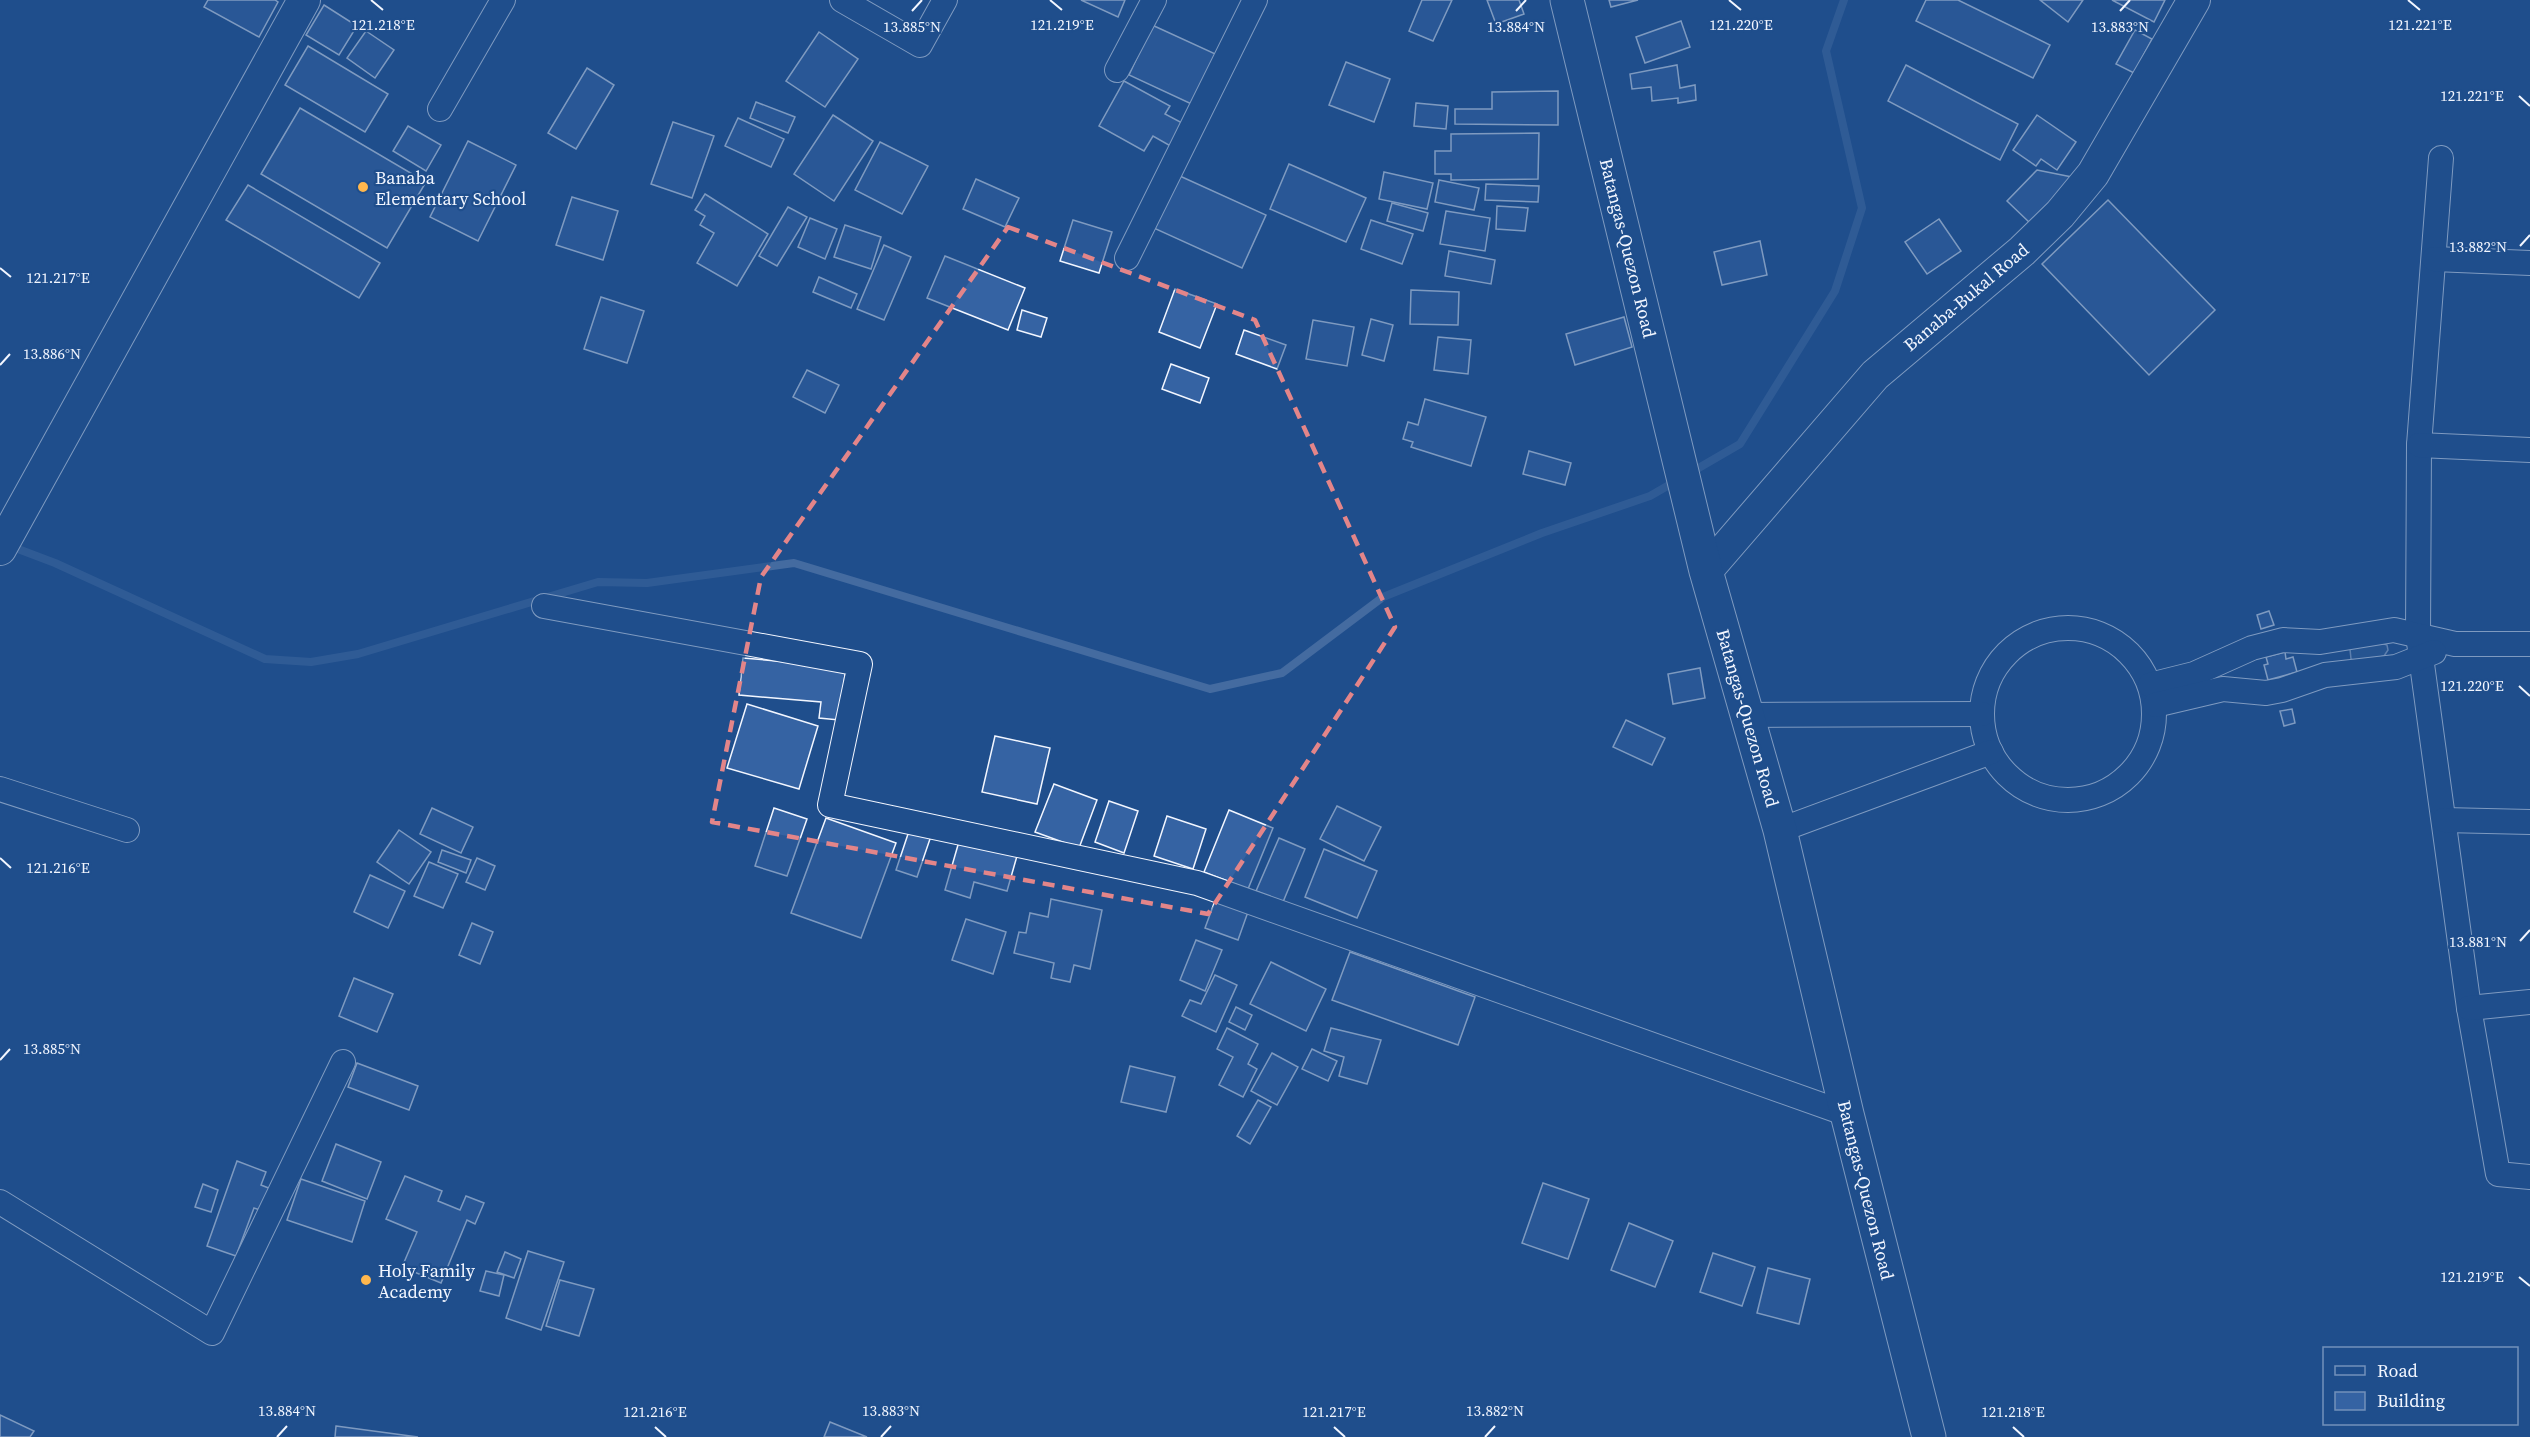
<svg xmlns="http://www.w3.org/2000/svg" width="2530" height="1437" font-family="'Source Serif 4',serif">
<rect width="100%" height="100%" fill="#1f4e8c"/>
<!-- built -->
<path fill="#305b95" stroke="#a8bbd7" stroke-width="1.5" d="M 2378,642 L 2387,645 L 2388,650 L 2384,656 L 2357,662 L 2351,659 L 2350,649 L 2354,645 Z"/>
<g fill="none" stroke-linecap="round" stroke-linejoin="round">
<!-- stream -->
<g stroke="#446ba0" stroke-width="8">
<path d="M 1690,473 L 1740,444 L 1835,291 L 1862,208 L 1826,51 L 1844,0"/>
<path d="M 18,549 L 55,563 L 265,659 L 311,662 L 358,654 L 598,582 L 647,583 L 794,563 L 1210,689 L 1282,673 L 1383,597 L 1542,533 L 1650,496 L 1676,481"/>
</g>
</g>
<!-- building -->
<g fill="#3563a3" stroke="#f2f6ff" stroke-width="1.5">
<path d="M 208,0 L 275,0 L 278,2 L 259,37 L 204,7 Z"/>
<path d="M 1081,0 L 1125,0 L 1118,17 Z"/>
<path d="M 1422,0 L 1452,0 L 1433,41 L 1409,31 Z"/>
<path d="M 1487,0 L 1519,0 L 1524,14 L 1496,24 Z"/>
<path d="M 1609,0 L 1638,0 L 1611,7 Z"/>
<path d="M 1926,0 L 1958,0 L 2050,45 L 2033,78 L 1916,21 Z"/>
<path d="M 2040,0 L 2083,0 L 2068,22 Z"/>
<path d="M 2112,0 L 2165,0 L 2154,22 Z"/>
<path d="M 324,5 L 357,26 L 339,55 L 306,35 Z"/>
<path d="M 1681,21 L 1690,47 L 1645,63 L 1636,37 Z"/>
<path d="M 1152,25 L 1222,57 L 1198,107 L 1129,75 Z"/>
<path d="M 2135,30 L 2152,39 L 2134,73 L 2116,64 Z"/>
<path d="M 366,31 L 394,50 L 375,78 L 347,58 Z"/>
<path d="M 819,32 L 858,59 L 825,107 L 786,81 Z"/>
<path d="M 308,46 L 388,94 L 365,132 L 285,85 Z"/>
<path d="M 1346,62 L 1390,79 L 1374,122 L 1329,105 Z"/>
<path d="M 1677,65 L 1680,88 L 1695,85 L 1696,100 L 1678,103 L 1678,98 L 1652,101 L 1651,87 L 1632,89 L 1630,74 Z"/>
<path d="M 1906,65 L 2018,124 L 2000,160 L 1888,101 Z"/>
<path d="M 587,68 L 614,85 L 576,149 L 548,133 Z"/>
<path d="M 1124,81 L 1170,106 L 1165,114 L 1186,125 L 1174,148 L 1153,136 L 1144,151 L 1099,126 Z"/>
<path d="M 1558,91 L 1558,125 L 1455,124 L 1455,109 L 1492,109 L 1492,92 Z"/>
<path d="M 756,102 L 795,117 L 788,133 L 750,118 Z"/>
<path d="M 1416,103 L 1448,106 L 1446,129 L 1414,126 Z"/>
<path d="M 300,108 L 426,182 L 387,248 L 261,174 Z"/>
<path d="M 833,115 L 873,141 L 834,201 L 794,174 Z"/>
<path d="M 2037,115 L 2076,142 L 2057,170 L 2041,159 L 2036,166 L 2013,150 Z"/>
<path d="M 738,118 L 784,139 L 771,167 L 725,146 Z"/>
<path d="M 673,122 L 714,136 L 692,198 L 651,184 Z"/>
<path d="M 408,126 L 441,145 L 426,171 L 393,151 Z"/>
<path d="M 1539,133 L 1538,179 L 1451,180 L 1451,174 L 1435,174 L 1435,151 L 1451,151 L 1451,134 Z"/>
<path d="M 468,141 L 516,165 L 478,241 L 430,217 Z"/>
<path d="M 880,142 L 928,166 L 902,214 L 855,190 Z"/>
<path d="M 1289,164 L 1366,198 L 1346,242 L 1270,209 Z"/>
<path d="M 2037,170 L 2072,177 L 2031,224 L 2007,201 Z"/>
<path d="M 1171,172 L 1266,215 L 1242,268 L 1147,225 Z"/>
<path d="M 1384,172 L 1433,183 L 1427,209 L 1379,199 Z"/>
<path d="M 976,179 L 1019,198 L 1005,227 L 963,209 Z"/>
<path d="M 1439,180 L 1479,188 L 1474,210 L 1435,202 Z"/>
<path d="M 1486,184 L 1539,186 L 1538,202 L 1485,200 Z"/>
<path d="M 248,185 L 380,263 L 359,298 L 226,220 Z"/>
<path d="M 705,194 L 768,234 L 737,286 L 697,263 L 714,233 L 700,225 L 705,216 L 695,210 Z"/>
<path d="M 572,197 L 618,211 L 603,260 L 556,245 Z"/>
<path d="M 2108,200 L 2215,310 L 2149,375 L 2042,264 Z"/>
<path d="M 1392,203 L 1428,213 L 1423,231 L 1387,221 Z"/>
<path d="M 1497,206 L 1528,208 L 1525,231 L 1496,229 Z"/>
<path d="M 788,207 L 807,217 L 777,266 L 759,256 Z"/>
<path d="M 1446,211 L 1490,218 L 1485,251 L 1440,244 Z"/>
<path d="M 810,218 L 837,229 L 825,259 L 798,247 Z"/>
<path d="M 1939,219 L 1961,251 L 1927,274 L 1905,242 Z"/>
<path d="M 1073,220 L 1112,232 L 1099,273 L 1060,261 Z"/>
<path d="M 1371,220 L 1413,234 L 1402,264 L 1361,249 Z"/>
<path d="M 845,225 L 881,237 L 871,269 L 834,257 Z"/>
<path d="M 1760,241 L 1767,275 L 1722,285 L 1714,252 Z"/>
<path d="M 884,245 L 911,257 L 884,320 L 857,309 Z"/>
<path d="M 1449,251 L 1495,260 L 1491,284 L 1445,276 Z"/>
<path d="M 945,256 L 1025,288 L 1008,330 L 927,298 Z"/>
<path d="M 819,277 L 857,294 L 851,308 L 813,292 Z"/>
<path d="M 1175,289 L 1217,304 L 1200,348 L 1159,332 Z"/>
<path d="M 1411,290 L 1459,292 L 1458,325 L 1410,324 Z"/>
<path d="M 601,297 L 644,311 L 627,363 L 584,349 Z"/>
<path d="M 1022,310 L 1047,318 L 1041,337 L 1017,330 Z"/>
<path d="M 1624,317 L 1632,347 L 1575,365 L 1566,334 Z"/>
<path d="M 1371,319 L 1393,325 L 1384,361 L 1362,355 Z"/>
<path d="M 1313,320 L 1354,327 L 1347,366 L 1306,359 Z"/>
<path d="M 1244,330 L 1286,345 L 1277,369 L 1236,354 Z"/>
<path d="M 1438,337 L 1471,340 L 1468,374 L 1434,370 Z"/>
<path d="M 1171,364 L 1209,378 L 1200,403 L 1162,389 Z"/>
<path d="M 807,370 L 839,385 L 825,413 L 793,397 Z"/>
<path d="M 1425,399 L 1486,417 L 1471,466 L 1411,447 L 1413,442 L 1403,439 L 1408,422 L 1418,425 Z"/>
<path d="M 1529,451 L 1571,463 L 1565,485 L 1523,474 Z"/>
<path d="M 2269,611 L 2274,625 L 2261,629 L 2257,615 Z"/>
<path d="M 2285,652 L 2286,659 L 2293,657 L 2297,672 L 2268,680 L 2264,665 L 2268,664 L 2266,657 Z"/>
<path d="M 743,658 L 846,667 L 839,720 L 819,718 L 821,702 L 739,695 Z"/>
<path d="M 1700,668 L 1705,698 L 1673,704 L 1668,674 Z"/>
<path d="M 747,704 L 818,726 L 799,789 L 727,768 Z"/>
<path d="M 2292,709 L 2295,723 L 2284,726 L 2280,711 Z"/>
<path d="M 1626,720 L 1665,738 L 1652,765 L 1613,747 Z"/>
<path d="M 995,736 L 1050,748 L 1037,804 L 982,792 Z"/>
<path d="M 1054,784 L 1097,800 L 1079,848 L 1035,832 Z"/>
<path d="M 1109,801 L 1138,811 L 1124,853 L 1095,842 Z"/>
<path d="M 1337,806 L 1381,827 L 1364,861 L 1320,839 Z"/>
<path d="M 432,808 L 473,827 L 461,853 L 420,834 Z"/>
<path d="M 774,808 L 807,819 L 787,876 L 755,866 Z"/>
<path d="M 1229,810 L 1273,828 L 1248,889 L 1204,872 Z"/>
<path d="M 1167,816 L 1206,829 L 1193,869 L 1154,856 Z"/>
<path d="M 826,818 L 896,843 L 861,938 L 791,913 Z"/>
<path d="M 910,828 L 931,836 L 917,877 L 896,870 Z"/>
<path d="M 399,830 L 431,852 L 409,884 L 377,862 Z"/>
<path d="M 960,838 L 1017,856 L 1007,891 L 974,882 L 970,898 L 945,890 Z"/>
<path d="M 1279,838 L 1305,849 L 1283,902 L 1256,891 Z"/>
<path d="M 1324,849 L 1377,871 L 1357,918 L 1305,897 Z"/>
<path d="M 442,850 L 471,860 L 466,873 L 438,862 Z"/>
<path d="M 477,858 L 495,866 L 485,890 L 466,882 Z"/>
<path d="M 429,862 L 458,874 L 443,908 L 414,896 Z"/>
<path d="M 370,875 L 405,891 L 388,928 L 354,912 Z"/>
<path d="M 1216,898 L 1249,909 L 1238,940 L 1205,928 Z"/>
<path d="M 1051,899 L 1102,910 L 1090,969 L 1074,965 L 1070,982 L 1051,978 L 1054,963 L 1014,953 L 1019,932 L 1026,933 L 1030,913 L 1048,917 Z"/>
<path d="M 966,919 L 1006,932 L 993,974 L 952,960 Z"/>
<path d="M 472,923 L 493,932 L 480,964 L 459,955 Z"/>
<path d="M 1196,940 L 1222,950 L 1205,991 L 1180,980 Z"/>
<path d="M 1350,952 L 1475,997 L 1458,1045 L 1332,1000 Z"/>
<path d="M 1271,962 L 1326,989 L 1306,1031 L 1250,1004 Z"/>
<path d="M 1215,975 L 1237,985 L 1216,1032 L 1182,1016 L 1190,1000 L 1201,1004 Z"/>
<path d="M 354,978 L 393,994 L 377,1032 L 339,1016 Z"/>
<path d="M 1236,1007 L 1252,1015 L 1245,1030 L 1229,1022 Z"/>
<path d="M 1227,1028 L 1258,1044 L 1248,1064 L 1257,1069 L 1243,1097 L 1219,1085 L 1233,1057 L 1217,1049 Z"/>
<path d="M 1331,1028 L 1381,1040 L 1367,1084 L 1339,1076 L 1344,1057 L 1324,1051 Z"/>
<path d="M 1312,1049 L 1337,1061 L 1328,1081 L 1302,1069 Z"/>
<path d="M 1272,1053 L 1298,1067 L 1277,1105 L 1251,1091 Z"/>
<path d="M 357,1063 L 418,1086 L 409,1110 L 348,1087 Z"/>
<path d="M 1130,1066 L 1175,1077 L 1166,1112 L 1121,1102 Z"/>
<path d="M 1258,1100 L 1271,1107 L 1250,1144 L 1237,1136 Z"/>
<path d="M 336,1144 L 381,1162 L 367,1199 L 322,1181 Z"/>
<path d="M 237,1161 L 266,1172 L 261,1185 L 271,1189 L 263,1211 L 254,1208 L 236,1256 L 207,1246 Z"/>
<path d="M 405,1176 L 442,1191 L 438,1201 L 460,1210 L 466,1196 L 484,1203 L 475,1224 L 467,1220 L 441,1283 L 402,1267 L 417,1232 L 386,1219 Z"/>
<path d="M 301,1179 L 365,1201 L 352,1242 L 287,1220 Z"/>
<path d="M 1543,1183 L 1589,1199 L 1568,1259 L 1522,1243 Z"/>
<path d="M 203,1184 L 218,1190 L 211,1212 L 195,1207 Z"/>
<path d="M 1629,1223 L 1673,1241 L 1655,1287 L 1611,1270 Z"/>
<path d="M 528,1251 L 564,1262 L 541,1330 L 506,1318 Z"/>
<path d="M 505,1252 L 521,1259 L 514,1278 L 497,1272 Z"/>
<path d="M 1713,1253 L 1755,1267 L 1742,1306 L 1700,1292 Z"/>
<path d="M 1768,1268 L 1810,1279 L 1799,1324 L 1757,1313 Z"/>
<path d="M 486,1271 L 504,1275 L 499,1296 L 480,1291 Z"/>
<path d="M 560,1280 L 594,1289 L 579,1336 L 546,1326 Z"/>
<path d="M 0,1415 L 34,1431 L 30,1437 L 0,1437 Z"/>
<path d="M 830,1422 L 867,1437 L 824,1437 Z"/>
<path d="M 336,1426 L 418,1437 L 335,1437 Z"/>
</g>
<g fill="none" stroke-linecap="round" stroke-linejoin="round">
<defs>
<g id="minor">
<path d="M 842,0 L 920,45 L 945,0"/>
<path d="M 1117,70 L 1154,0"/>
<path d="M 440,109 L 503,0"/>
<path d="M 2441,158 L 2419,445 L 2418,635 L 2469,1008 L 2498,1174 L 2530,1177"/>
<path d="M 1127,258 L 1255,0"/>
<path d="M 2434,259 L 2530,263"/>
<path d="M 2419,445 L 2530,450"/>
<path d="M 544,606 L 860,664 L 830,805 L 1197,883 L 1847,1114"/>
<circle cx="2068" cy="714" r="86"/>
<path d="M 2150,685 L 2194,674 L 2252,648 L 2283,640 L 2320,642 L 2394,630 L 2455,644 L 2530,644"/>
<path d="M 2155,705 L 2223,689 L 2266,693 L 2282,690 L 2325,675 L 2396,667 L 2434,652"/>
<path d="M 1748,715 L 1982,714"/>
<path d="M 0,789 L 127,830"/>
<path d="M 2444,820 L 2530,822"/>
<path d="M 1780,830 L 1991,752"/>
<path d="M 2469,1008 L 2530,1002"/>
<path d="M 0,1202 L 212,1333 L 343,1062"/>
</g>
<g id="tertiary">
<path d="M 0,549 L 304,0"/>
<path d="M 1706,571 L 1875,375 L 2022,251 L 2060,214 L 2093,174 L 2194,0"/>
</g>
<path id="primary" d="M 1567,0 L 1706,571 L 1780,830 L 1847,1114 L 1929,1437"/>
</defs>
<!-- minor casing -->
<use href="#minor" stroke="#f2f6ff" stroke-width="26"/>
<!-- tertiary casing -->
<use href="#tertiary" stroke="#f2f6ff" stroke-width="34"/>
<!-- primary casing -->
<use href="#primary" stroke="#f2f6ff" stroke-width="35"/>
<!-- minor -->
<use href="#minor" stroke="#1f4e8c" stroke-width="24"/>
<!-- tertiary -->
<use href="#tertiary" stroke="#1f4e8c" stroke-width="32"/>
<!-- primary -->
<use href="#primary" stroke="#1f4e8c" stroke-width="33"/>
</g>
<!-- marked area -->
<path d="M0 0H2530V1437H0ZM 1008,227 L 1255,320 L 1395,627 L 1208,914 L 712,822 L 761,577 Z" fill="#1f4e8c" fill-opacity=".55" fill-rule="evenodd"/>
<path fill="none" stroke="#e38589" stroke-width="4.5" stroke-dasharray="12 8" stroke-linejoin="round" d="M 1008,227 L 1255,320 L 1395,627 L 1208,914 L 712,822 L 761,577 Z"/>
<!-- ticks -->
<path fill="none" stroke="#f2f6ff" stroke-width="2" d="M 371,0 L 383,10M 1050,0 L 1062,10M 1729,0 L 1741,10M 2408,0 L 2420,10M 912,11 L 922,0M 1516,11 L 1526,0M 2120,11 L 2130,0M 2519,96 L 2530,106M 2520,246 L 2530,235M 0,268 L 11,277M 0,365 L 10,354M 2519,686 L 2530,696M 0,858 L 11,868M 2520,941 L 2530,930M 0,1060 L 10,1049M 2519,1277 L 2530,1286M 655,1427 L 666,1437M 1334,1427 L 1345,1437M 2013,1427 L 2024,1437M 277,1437 L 287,1426M 881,1437 L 891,1426M 1485,1437 L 1495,1426"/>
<!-- markers -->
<g fill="#ffb74d" stroke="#1f4e8c" stroke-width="2">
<circle cx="363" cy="187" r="6"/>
<circle cx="366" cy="1280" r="6"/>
</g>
<g text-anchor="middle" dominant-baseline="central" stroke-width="4.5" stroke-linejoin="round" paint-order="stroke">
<!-- poi labels -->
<g font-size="18" fill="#f2f6ff" stroke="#1f4e8c" text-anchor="start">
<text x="375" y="177">Banaba<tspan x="375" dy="21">Elementary School</tspan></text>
<text x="378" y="1270">Holy Family<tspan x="378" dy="21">Academy</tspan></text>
</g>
<!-- street labels -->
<g font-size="18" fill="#f2f6ff" stroke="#1f4e8c">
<text transform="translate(1628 248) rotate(76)">Batangas-Quezon Road</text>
<text transform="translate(1966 297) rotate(-40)">Banaba-Bukal Road</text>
<text transform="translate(1748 718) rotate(74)">Batangas-Quezon Road</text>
<text transform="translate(1866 1190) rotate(76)">Batangas-Quezon Road</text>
</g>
</g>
<g font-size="15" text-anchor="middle" fill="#f2f6ff" stroke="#1f4e8c" stroke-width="4.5" stroke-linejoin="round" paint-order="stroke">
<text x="383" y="30">121.218°E</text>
<text x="1062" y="30">121.219°E</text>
<text x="1741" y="30">121.220°E</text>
<text x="2420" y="30">121.221°E</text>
<text x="912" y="32">13.885°N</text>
<text x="1516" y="32">13.884°N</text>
<text x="2120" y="32">13.883°N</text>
<text x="2472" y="101">121.221°E</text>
<text x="2478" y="252">13.882°N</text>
<text x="58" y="283">121.217°E</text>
<text x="52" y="359">13.886°N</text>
<text x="2472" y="691">121.220°E</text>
<text x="58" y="873">121.216°E</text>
<text x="2478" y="947">13.881°N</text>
<text x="52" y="1054">13.885°N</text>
<text x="2472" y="1282">121.219°E</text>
<text x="287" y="1416">13.884°N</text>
<text x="891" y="1416">13.883°N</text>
<text x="1495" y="1416">13.882°N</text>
<text x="655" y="1417">121.216°E</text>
<text x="1334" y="1417">121.217°E</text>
<text x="2013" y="1417">121.218°E</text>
</g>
<!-- legend -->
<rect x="2323" y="1347" width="195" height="78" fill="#1f4e8c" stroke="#7391ba" stroke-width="1.5"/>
<rect x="2335" y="1366" width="30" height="9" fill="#1f4e8c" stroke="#7391ba" stroke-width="1.5"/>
<text x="2377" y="1377" font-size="18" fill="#f2f6ff">Road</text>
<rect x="2335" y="1392" width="30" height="18" fill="#3563a3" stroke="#7391ba" stroke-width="1.5"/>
<text x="2377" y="1407" font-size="18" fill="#f2f6ff">Building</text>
</svg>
